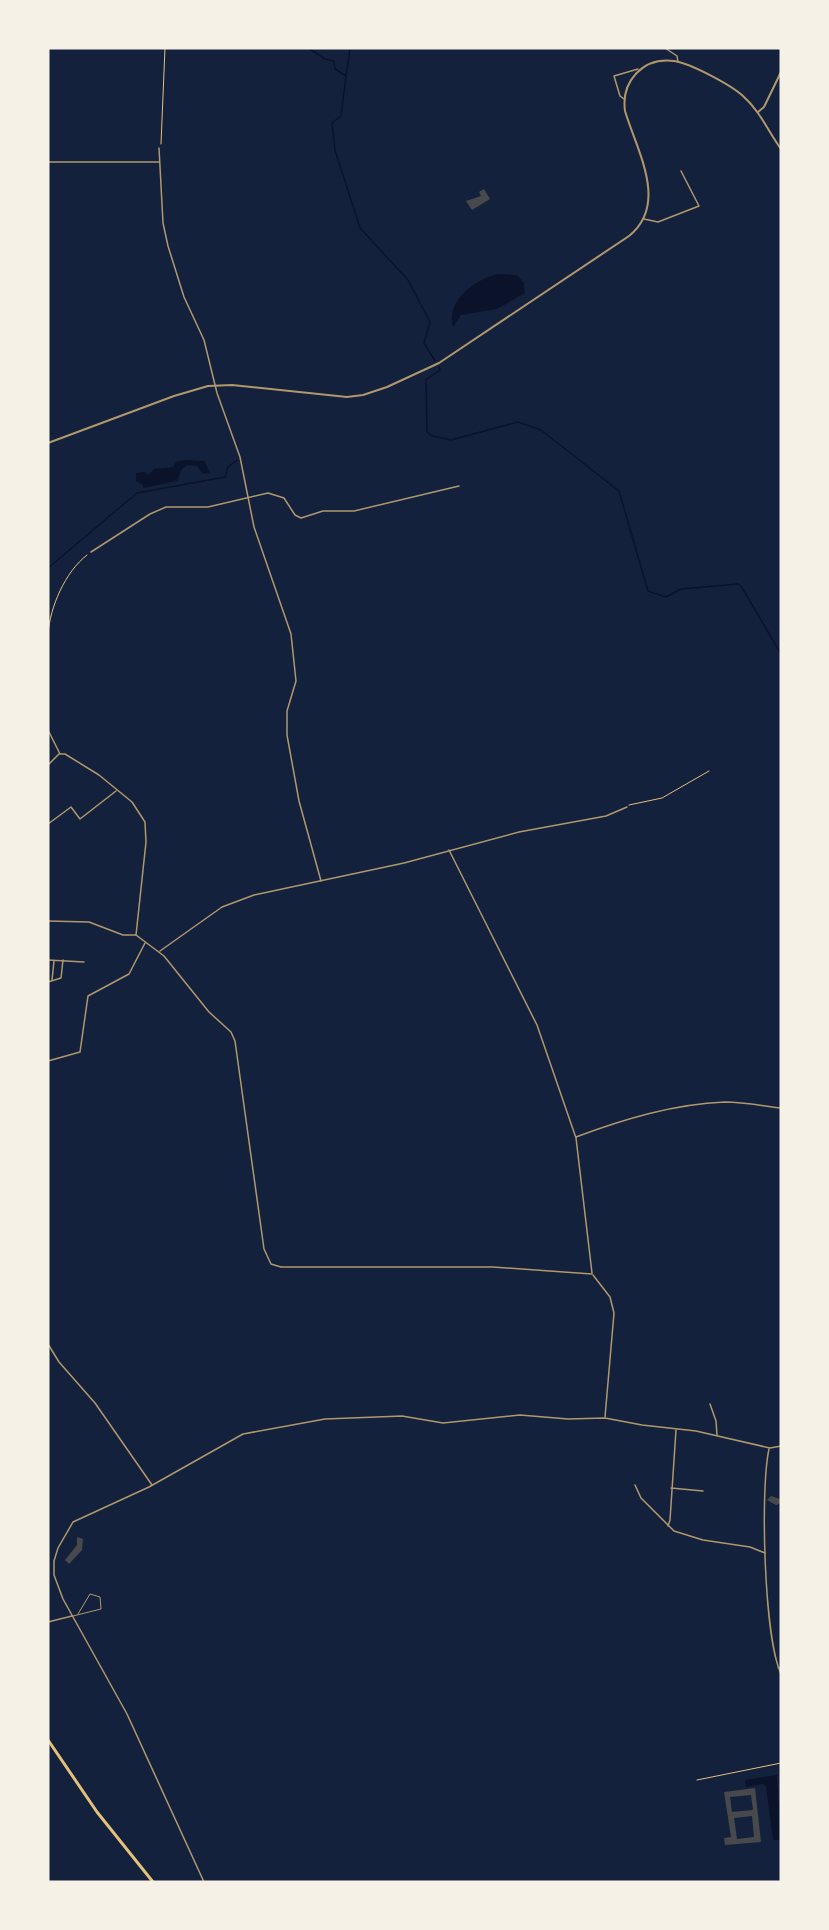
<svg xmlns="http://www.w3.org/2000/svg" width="829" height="1930" font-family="Poppins,sans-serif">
<rect width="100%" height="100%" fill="#14213d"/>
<!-- water -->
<g fill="#0b132b">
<path d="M 499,274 L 517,275 L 524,283 L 525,293 L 497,309 L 461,315 L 453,327 C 445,301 476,278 499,274 Z"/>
<path d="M 185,460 L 205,461 L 210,473 L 203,474 L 197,466 L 187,465 L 182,469 L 177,481 L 143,488 L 143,485 L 136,481 L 136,473 L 145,472 L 148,475 L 154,469 L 173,467 L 176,462 Z"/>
<path d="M 777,1775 L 781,1840 L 773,1840 L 766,1787 L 763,1784 L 746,1787 L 745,1780 Z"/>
</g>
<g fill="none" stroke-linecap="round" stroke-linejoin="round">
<!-- stream -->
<g stroke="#0b132b" stroke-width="1.5">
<path d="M 308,48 L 325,59 L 334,61 L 335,69 L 346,76 L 350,48"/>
<path d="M 346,76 L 341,116 L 332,123 L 335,150 L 360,228 L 408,280 L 430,322 L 424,343 L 435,361"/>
<path d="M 439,367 L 440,370 L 426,380 L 427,432 L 432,436 L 451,440 L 518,422 L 541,430 L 619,491 L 648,591 L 666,597 L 681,589 L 738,584 L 741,586 L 781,654"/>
<path d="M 48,568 L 137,493 L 225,477 L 228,467 L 237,460"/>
</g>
</g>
<!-- building -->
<g fill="#48494c" fill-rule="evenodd">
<path d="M 484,189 L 490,199 L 472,210 L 466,201 L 481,196 L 479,192 Z"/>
<path d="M 771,1496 L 780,1499 L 781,1503 L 776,1505 L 767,1500 Z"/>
<path d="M 77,1537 L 83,1539 L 82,1550 L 69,1564 L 65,1560 L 77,1545 Z"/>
<path d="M 755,1788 L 761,1842 L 725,1845 L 724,1838 L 731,1837 L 724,1792 ZM 751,1795 L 753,1810 L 732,1812 L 730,1797 ZM 752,1816 L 754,1837 L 737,1839 L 734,1818 Z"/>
</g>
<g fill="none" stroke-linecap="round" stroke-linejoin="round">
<!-- path -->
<g stroke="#e5c07b" stroke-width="1">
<path d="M 161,144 L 165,48"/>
<path d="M 48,634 C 50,607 65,572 87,555"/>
<path d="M 629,805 L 662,798 L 709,771"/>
<path d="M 697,1780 L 781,1763"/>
</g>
<!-- service -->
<g stroke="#b1986c" stroke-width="1">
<path d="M 73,1616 L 101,1609 L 100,1597 L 90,1594 L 78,1614"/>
<path d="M 778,1668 L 781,1667"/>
</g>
<!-- minor -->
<g stroke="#b1986c" stroke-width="1.5">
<path d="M 665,48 L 677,56 L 678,62"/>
<path d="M 624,99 L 620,96 L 614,76 L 638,69"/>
<path d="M 159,148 L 163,223 L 168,246 L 184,297 L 204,340 L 217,393 L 240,457 L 254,527 L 291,634 L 296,681 L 287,711 L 287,735 L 299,801 L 321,881"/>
<path d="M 48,162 L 159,162"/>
<path d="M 644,219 L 658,222 L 699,206 L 681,171"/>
<path d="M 91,552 L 150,514 L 166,507 L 208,507 L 268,493 L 284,498 L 295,515 L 301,518 L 323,511 L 354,511 L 459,486"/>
<path d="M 48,730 L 60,754 L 65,754 L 99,775 L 132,802 L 145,822 L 146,842 L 136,935"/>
<path d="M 48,765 L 59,754"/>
<path d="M 48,824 L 71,807 L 80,819 L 116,791"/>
<path d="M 449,850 L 537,1025 L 576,1138 L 592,1273"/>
<path d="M 48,921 L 89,922 L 123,935 L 136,935 L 164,956 L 209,1012 L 231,1032 L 235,1041 L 264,1249 L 271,1264 L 281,1267 L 493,1267 L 592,1274"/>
<path d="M 160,951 L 222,907 L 254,895 L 404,863 L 519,832 L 606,816 L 627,807"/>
<path d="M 48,960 L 84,962"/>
<path d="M 52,980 L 54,961"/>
<path d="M 48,982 L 61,978 L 63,960"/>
<path d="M 48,1061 L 80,1052 L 88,996 L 129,974 L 145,943"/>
<path d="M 576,1137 C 624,1119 674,1104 725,1102 C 744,1102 763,1106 781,1108"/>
<path d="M 593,1275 L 610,1297 L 614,1313 L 605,1417"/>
<path d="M 48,1344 L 59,1362 L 95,1403 L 152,1485"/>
<path d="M 710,1404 L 716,1421 L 717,1435"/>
<path d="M 769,1449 C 760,1490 764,1637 781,1674"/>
<path d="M 635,1485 L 641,1498 L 674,1531 L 703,1540 L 750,1547 L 765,1553"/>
<path d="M 671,1488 L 703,1491"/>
<path d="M 668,1526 L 670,1520 L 676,1430"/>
<path d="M 48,1622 L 72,1616"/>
<path d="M 204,1882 L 127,1714 L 63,1599 L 54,1575 L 54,1561 L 58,1548 L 73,1522 L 149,1487 L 243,1434 L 325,1419 L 402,1416 L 443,1423 L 520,1415 L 568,1419 L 605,1418 L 642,1425 L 696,1431 L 770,1448 L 781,1446"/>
</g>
<!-- tertiary -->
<g stroke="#b1986c" stroke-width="2">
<path d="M 758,112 L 764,107 L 781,72"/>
<path d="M 48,443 L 174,396 L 208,386 L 232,385 L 347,397 L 363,395 L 387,387 L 439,363 L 629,236 C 669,204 637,151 625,111 C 621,81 643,57 674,61 C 690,63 731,85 743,96 C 760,111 768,131 781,149"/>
</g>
<!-- primary -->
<path stroke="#e5c07b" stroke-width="3" d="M 48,1740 L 97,1812 L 153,1882"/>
</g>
<!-- border -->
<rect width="829" height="1930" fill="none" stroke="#f6f1e7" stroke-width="99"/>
</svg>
